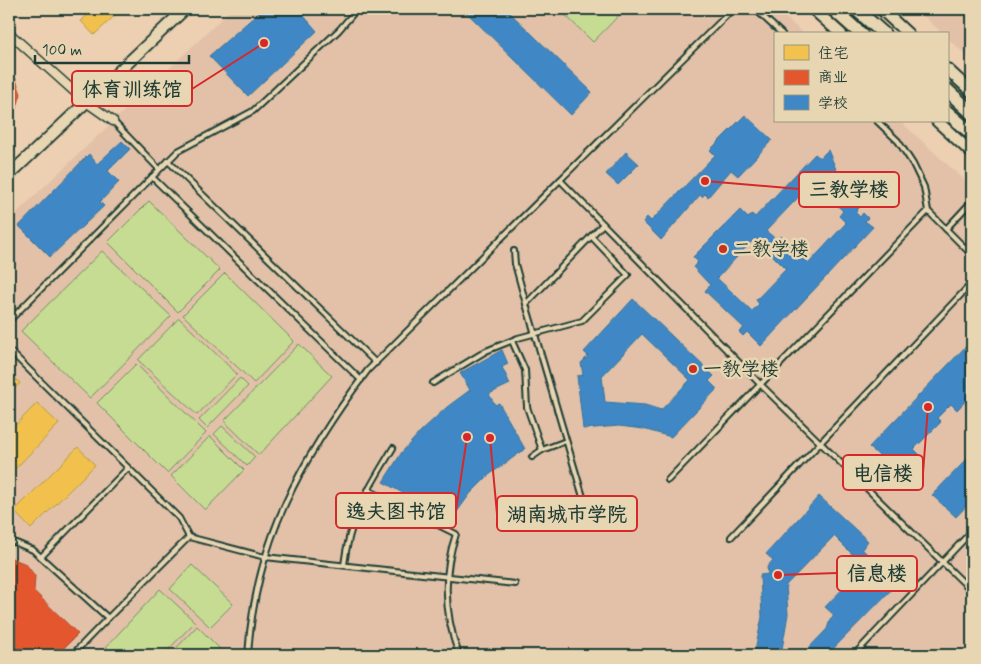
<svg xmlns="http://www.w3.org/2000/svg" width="981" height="664" font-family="Mynerve,'LXGW WenKai TC',sans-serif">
<rect width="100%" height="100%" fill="#edcfb1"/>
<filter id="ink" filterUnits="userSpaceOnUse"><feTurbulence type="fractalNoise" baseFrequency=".02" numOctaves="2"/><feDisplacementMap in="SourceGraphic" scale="10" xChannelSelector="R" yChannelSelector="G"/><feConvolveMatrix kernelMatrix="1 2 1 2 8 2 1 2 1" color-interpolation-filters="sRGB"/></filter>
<g filter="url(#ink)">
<!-- built -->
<g fill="#e2c1a8">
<path d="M 232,9 L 776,9 L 804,34 L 775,34 L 775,121 L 900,121 L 972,187 L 972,655 L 9,655 L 9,220 Z"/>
<path d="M 916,9 L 972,9 L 972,60 L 947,38 L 947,34 L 943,34 Z"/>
</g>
<!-- green -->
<g fill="#c6dc92" stroke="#728c63">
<path d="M 559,9 L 625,9 L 593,42 Z"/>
<path d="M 149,201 L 220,270 L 178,312 L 108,242 Z"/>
<path d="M 102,251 L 171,316 L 90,398 L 21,331 Z"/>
<path d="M 225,273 L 294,341 L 254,383 L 183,315 Z"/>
<path d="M 179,318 L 237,374 L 197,415 L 138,360 Z"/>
<path d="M 299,344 L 332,376 L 259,455 L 224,421 Z"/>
<path d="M 136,364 L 206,433 L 167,473 L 97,403 Z"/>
<path d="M 240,378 L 248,386 L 207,428 L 199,420 Z"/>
<path d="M 222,426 L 255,457 L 247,466 L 214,434 Z"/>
<path d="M 210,436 L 244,470 L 205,510 L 171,476 Z"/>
<path d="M 192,565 L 233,604 L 210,627 L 170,589 Z"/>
<path d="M 160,589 L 195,622 L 163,655 L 115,655 L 106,647 Z"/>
<path d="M 197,626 L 226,655 L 170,655 Z"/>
</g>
<!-- homes -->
<g fill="#f2c14e" stroke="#b39946">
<path d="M 94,9 L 122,9 L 94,35 L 81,21 Z"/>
<path d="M 9,372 L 20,383 L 9,395 Z"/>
<path d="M 37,403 L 59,424 L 9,475 L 9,432 Z"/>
<path d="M 78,447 L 95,465 L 31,529 L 14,511 Z"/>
</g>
<!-- shops -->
<g fill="#e4572e" stroke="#a94f30">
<path d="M 9,71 L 15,77 L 21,94 L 17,107 L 9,115 Z"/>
<path d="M 9,557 L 26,564 L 35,576 L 34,591 L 78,634 L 57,655 L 9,655 Z"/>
</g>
<!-- schools -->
<g fill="#3f88c5" stroke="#35729a" fill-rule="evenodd">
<path d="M 263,9 L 311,9 L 304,16 L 317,31 L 248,96 L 209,56 Z"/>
<path d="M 463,9 L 506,9 L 592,92 L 571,115 Z"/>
<path d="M 745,115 L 772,140 L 738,176 L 731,170 L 708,197 L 705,194 L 702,197 L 700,195 L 661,240 L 643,222 L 647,217 L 651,221 L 715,155 L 710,150 Z"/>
<path d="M 122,141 L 130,149 L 108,171 L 119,182 L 100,202 L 104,206 L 50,257 L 19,226 L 89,154 L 97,164 Z"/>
<path d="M 828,150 L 841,181 L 862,205 L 855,212 L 860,217 L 863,213 L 868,218 L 865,221 L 873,227 L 761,346 L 747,332 L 743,336 L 739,332 L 744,328 L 705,291 L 710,285 L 693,267 L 698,262 L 693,257 L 740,210 L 748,218 L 752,214 L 755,217 L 815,154 L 820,158 ZM 813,182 L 843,211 L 839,216 L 846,223 L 809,263 L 781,236 L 777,240 L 766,231 ZM 755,238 L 786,269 L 756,300 L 759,304 L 752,311 L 717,278 Z"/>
<path d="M 626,152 L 639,164 L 618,185 L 606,174 Z"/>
<path d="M 633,299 L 714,376 L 709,381 L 717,389 L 671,437 L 643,429 L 619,426 L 583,429 L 577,376 L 583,375 L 581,363 L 588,356 L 584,352 ZM 642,334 L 690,380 L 661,410 L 645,405 L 605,402 L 602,376 Z"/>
<path d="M 972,340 L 972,394 L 957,410 L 951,404 L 937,418 L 941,422 L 914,449 L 924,459 L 908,476 L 888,456 L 884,460 L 869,447 Z"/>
<path d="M 502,350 L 508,364 L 502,367 L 510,384 L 489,394 L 495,405 L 499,403 L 525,449 L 489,475 L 470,494 L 451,520 L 383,482 L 402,452 L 421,431 L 447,407 L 470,390 L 460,373 Z"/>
<path d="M 972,454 L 972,500 L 956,517 L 932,495 Z"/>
<path d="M 819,496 L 868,541 L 862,549 L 879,565 L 884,560 L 902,579 L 827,655 L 802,655 L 827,629 L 830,620 L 834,615 L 825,607 L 862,569 L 872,579 L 874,576 L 834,536 L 786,585 L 788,614 L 781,655 L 754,655 L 762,617 L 760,575 L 768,574 L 767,567 L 773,560 L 766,554 Z"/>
</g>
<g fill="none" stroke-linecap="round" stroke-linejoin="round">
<defs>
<g id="service">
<path d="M 755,9 L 782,34"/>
<path d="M 113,121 L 159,169"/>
<path d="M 877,121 L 898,141 L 913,164 L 924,187 L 928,211 L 972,255"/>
<path d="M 168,161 L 376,363"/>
<path d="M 152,177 L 361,380"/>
<path d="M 560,180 L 761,385 L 972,591"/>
<path d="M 946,229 L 972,201"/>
<path d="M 514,251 L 515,264 L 526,304"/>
<path d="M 9,321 L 178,151 L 253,111 L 339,30 L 357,9"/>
<path d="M 512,341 L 525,370 L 527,407 L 542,450"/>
<path d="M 9,350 L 179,518 L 189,537"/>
<path d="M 433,383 L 486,351 L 518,338 L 582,321 L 628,275 L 591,236"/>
<path d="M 532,457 L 542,450 L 566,441"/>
<path d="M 668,480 L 928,211"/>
<path d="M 368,490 L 456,534 C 442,575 444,614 459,655"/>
<path d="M 588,514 L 526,304 L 603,224"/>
<path d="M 731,537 L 972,283"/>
<path d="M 9,540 L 33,550 L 108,618 L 72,655"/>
<path d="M 41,557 L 128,468"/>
<path d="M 344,565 C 350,515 368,490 393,448"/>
<path d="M 108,618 L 189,537 L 265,557 L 515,584"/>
<path d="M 248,655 C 255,542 301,458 368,370 L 733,9"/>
<path d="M 854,655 L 972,531"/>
</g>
<path id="minor" d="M 9,33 L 86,102 L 113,121"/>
<g id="tertiary">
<path d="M 813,9 L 841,34"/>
<path d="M 881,9 L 908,34"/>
<path d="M 947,69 L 972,92"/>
<path d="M 937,121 L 972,153"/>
<path d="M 9,175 L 185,9"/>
</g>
<g id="primary">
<path d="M 833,9 L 861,34"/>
<path d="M 856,9 L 884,34"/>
<path d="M 947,90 L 972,113"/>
<path d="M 947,112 L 972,134"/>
</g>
</defs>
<!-- service casing -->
<use href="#service" stroke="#1f3d34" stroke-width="8"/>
<!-- minor casing -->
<use href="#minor" stroke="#1f3d34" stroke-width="11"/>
<!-- tertiary casing -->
<use href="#tertiary" stroke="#1f3d34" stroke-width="14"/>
<!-- primary casing -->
<use href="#primary" stroke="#1f3d34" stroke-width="16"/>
<!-- service -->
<use href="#service" stroke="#e8d5b2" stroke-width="4"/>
<!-- minor -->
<use href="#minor" stroke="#e8d5b2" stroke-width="8"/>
<!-- tertiary -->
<use href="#tertiary" stroke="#e8d5b2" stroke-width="10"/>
<!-- primary -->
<use href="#primary" stroke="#e8d5b2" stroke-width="12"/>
</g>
</g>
<!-- markers -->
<g fill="#c8321e" stroke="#e8d5b2" stroke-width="2">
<circle cx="723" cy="249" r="5"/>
<circle cx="693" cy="369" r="5"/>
</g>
<g text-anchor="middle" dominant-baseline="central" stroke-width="5" stroke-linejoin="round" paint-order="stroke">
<!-- poi labels -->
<g font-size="19" fill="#1f3d34" stroke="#e8d5b2" text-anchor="start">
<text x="733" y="249">二教学楼</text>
<text x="703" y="369">一教学楼</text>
</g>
</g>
<!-- callouts -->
<path fill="none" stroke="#d62828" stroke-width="2" d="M264 43L192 89M705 181L799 189M928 407L923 473M467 437L456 511M490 438L497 514M778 575L837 573"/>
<g fill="#d62828" stroke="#e8d5b2" stroke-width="2">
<circle cx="264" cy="43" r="5"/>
<circle cx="705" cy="181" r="5"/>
<circle cx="928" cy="407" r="5"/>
<circle cx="467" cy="437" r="5"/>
<circle cx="490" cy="438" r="5"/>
<circle cx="778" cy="575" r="5"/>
</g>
<g fill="#e8d5b2" stroke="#d62828" stroke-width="2">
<rect x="72" y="71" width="120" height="35" rx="5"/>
<rect x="799" y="172" width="100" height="35" rx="5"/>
<rect x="843" y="455" width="80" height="35" rx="5"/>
<rect x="336" y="493" width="120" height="35" rx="5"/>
<rect x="497" y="496" width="140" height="35" rx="5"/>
<rect x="837" y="556" width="80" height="35" rx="5"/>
</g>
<g font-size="20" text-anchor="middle" font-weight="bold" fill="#1f3d34">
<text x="132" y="96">体育训练馆</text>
<text x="849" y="196">三教学楼</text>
<text x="883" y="480">电信楼</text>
<text x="396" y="518">逸夫图书馆</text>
<text x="567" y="521">湖南城市学院</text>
<text x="877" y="580">信息楼</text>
</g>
<!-- margin -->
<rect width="981" height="664" fill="none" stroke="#e8d5b2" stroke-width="30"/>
<rect x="15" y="15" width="951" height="634" fill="none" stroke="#1f3d34" stroke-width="2" filter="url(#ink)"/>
<!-- legend -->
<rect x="774" y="32" width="175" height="90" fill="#e8d5b2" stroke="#989880"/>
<rect x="784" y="45" width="25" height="15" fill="#f2c14e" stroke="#989880"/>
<text x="818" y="58" font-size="15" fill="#1f3d34">住宅</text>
<rect x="784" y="70" width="25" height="15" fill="#e4572e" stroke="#989880"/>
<text x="818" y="82" font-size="15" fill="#1f3d34">商业</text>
<rect x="784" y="95" width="25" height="15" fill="#3f88c5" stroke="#989880"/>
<text x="818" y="108" font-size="15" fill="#1f3d34">学校</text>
<!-- scale -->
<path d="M35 55v8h154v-8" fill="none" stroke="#1f3d34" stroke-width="2.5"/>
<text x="42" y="55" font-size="15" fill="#1f3d34" stroke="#e8d5b2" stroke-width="4" paint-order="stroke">100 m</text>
</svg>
